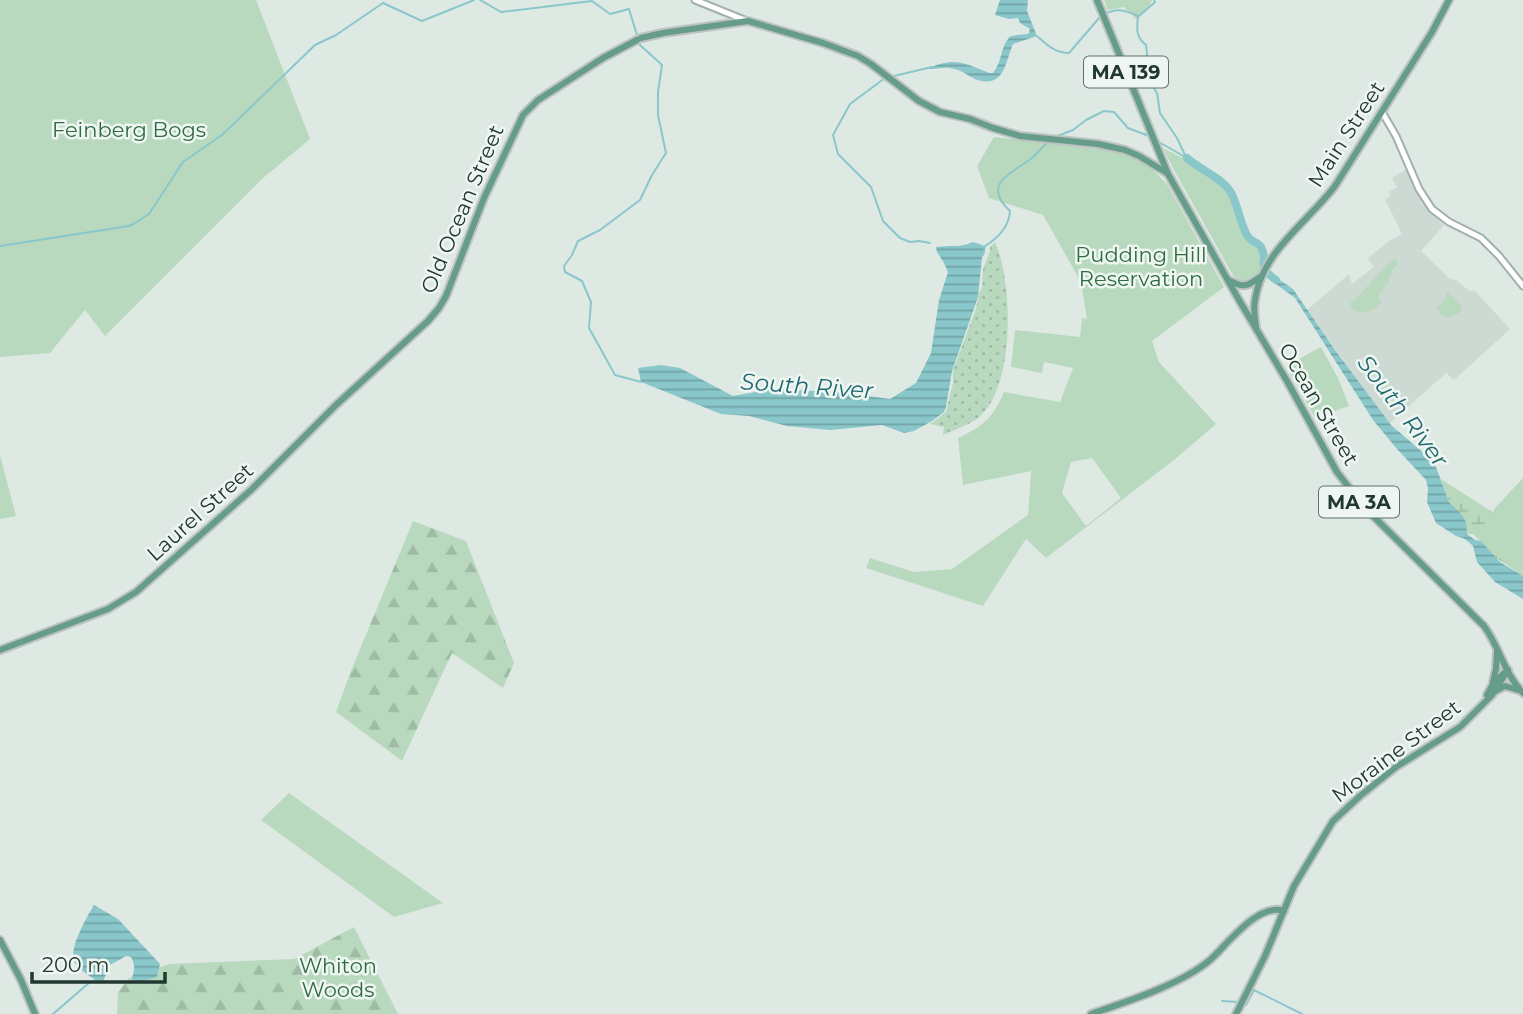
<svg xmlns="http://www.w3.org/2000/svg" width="1523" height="1014" font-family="Montserrat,sans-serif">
<defs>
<pattern id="grass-dots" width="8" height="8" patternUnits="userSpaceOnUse" patternTransform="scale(1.75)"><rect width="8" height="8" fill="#b9d9bf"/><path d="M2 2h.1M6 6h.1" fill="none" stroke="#9fbba4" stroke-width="1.8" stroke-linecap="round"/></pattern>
<pattern id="forest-firs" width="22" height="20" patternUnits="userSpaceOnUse" patternTransform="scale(1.75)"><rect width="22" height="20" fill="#b9d9bf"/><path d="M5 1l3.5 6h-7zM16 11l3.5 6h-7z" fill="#9fbba4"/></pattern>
<pattern id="wetland-marsh" width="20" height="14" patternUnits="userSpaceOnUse" patternTransform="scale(1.75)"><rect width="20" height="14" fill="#b9d9bf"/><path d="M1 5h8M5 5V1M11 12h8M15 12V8" fill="none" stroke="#9fbba4"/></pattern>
<pattern id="water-rules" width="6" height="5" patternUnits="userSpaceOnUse" patternTransform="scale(1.75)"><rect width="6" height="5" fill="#8ac7cb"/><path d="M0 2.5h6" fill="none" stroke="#70a3a5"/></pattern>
</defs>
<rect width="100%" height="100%" fill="#dfe9e4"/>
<!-- built -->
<path fill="#cdd9d3" d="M 1407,169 L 1423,204 L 1444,225 L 1421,251 L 1449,278 L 1456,280 L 1469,291 L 1475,291 L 1510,329 L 1454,380 L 1446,373 L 1389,424 L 1307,310 L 1349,274 L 1352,284 L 1374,267 L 1368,258 L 1389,241 L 1402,234 L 1385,199 L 1390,196 L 1389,192 L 1397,187 L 1392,178 Z"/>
<!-- grass -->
<path fill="url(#grass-dots)" d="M 995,242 C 1013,281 1016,388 978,418 C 969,425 954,430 943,435 L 944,427 L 930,424 L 946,412 L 953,383 L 953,370 L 976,309 L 979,293 L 982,288 L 983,269 L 990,251 L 990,247 Z"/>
<!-- forest -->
<g fill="url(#forest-firs)">
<path d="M 413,521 L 466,541 L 514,663 L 503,688 L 452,653 L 402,761 L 336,712 L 351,671 Z"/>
<path d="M 354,927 L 398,1014 L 117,1014 L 118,993 L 129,978 L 169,964 L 294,959 Z"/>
</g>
<!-- wetland -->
<path fill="url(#wetland-marsh)" d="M 1441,479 L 1514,526 L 1523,575 L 1493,556 L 1486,546 L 1473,534 L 1467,534 L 1464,519 L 1449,502 Z"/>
<!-- park -->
<g fill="#b9d9bf" fill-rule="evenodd">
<path d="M 0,0 L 256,0 L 310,139 L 262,179 L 105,336 L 85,310 L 50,353 L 0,357 Z"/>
<path d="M 1104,0 L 1152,0 L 1148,9 L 1136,19 L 1124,7 L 1108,10 Z"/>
<path d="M 994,137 L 1115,151 L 1138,158 L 1152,169 L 1167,184 L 1224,287 L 1152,341 L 1159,362 L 1216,424 L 1174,460 L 1046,558 L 1026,539 L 983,606 L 866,568 L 870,558 L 914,572 L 952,569 L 1028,515 L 1031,471 L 963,485 L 958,438 C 985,425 992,419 1004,392 L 1060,402 L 1073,368 L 1044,362 L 1042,373 L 1011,367 L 1015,330 L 1080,337 L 1082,318 L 1087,319 L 1081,282 L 1043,215 L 989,198 L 977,166 ZM 1092,458 L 1121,498 L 1086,526 L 1062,493 L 1071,462 Z"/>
<path d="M 1163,148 L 1185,159 L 1225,187 L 1230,193 L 1245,237 C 1250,240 1256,242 1259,246 C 1269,263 1255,292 1234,277 L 1174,170 Z"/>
<path d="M 1395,259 L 1398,264 L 1392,271 L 1389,281 L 1378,296 L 1381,302 C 1373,313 1363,315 1352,309 L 1350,303 C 1365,291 1377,274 1391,261 Z"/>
<path d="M 1448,292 L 1462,306 L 1459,313 L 1449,318 L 1441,315 L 1437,308 L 1446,298 L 1446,294 Z"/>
<path d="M 1321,347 L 1338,378 L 1349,406 L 1315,418 L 1286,366 Z"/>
<path d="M 0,455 L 16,516 L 0,519 Z"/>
<path d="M 1523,478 L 1523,576 L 1495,555 L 1476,537 L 1496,507 Z"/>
<path d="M 289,793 L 443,903 L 394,917 L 261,820 Z"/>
</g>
<!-- water -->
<g fill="url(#water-rules)">
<path d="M 1000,0 L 1028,0 L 1027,11 L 1037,36 L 1013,44 C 1005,63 1004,90 975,79 C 968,76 963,71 955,69 C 946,66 937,69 928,69 C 952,56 966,63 989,73 L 993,73 C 1003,61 1000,45 1011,36 L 1028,35 L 1030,29 L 1020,23 L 1018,18 L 1009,19 L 995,15 Z"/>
<path d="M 973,242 L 985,246 L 982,258 L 978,297 L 952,371 L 946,407 L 944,412 L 932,421 L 914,431 L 904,433 L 882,425 L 830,430 L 787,426 L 749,416 L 721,414 L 641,382 L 638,368 L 661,365 L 680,368 L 733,396 L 771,389 L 839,392 L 890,399 L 916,383 L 931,353 L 939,300 L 948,272 L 944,263 L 937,252 L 936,247 C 949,245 961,248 973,242 Z"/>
<path d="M 1268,272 L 1293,289 L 1335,350 L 1391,425 L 1427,456 L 1436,467 L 1449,502 L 1462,515 L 1466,522 L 1467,534 L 1475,540 L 1481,541 L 1500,562 L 1523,576 L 1523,599 L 1495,582 L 1477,562 L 1473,546 L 1465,539 L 1456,536 L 1436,523 L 1427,502 L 1428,488 L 1426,480 L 1397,449 L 1373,420 L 1295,298 L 1265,276 Z"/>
<path d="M 94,905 L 118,919 L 160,964 L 157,977 C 148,979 139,985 132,979 C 134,970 136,966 131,957 L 126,956 L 110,965 L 103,981 L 97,982 C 90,975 81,972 75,963 C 67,950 87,917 94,905 Z"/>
</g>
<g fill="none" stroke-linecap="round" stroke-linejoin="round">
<!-- stream -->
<g stroke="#8ac7cb" stroke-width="2">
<path d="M 480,0 L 501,12 L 592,1 L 610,14 L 629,9 L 640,45 L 662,65 L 658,92 L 658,115 L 666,153 L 652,175 L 640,200 L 600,230 L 578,241 L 572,255 L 564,266 L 565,272 L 582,281 L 591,302 L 589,328 L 615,375 L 641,382"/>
<path d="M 1105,14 C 1117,7 1127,11 1138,16 C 1137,28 1135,36 1146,45 L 1150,82 L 1157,93 L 1160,113 L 1177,138 L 1186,157"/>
<path d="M 1139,16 L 1155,2 L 1154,0"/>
<path d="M 1016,36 L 1028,35"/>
<path d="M 1037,36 C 1047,45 1055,53 1069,53 L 1100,17"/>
<path d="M 890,77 L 932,67"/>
<path d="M 885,78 L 850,104 L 833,135 L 838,154 L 871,187 L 883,221 L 900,238 L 910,242 L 919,241 L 930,243"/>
<path d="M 1055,137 L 1073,130 L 1086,120 L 1104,111 L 1114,112 L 1128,128 L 1149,136"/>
<path d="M 1157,141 L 1187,158"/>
<path d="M 0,246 L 129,226 L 135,223 L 149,214 L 183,162 L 222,135 L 315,45 L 336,35 L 383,3 L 422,21 L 474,0"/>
<path d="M 983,255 L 985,246 C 998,238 1009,227 1010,211 C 981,184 1011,174 1032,158 C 1038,153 1042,147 1048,142"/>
<path d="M 1222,1001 L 1238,1002"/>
<path d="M 1246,1005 L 1254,990 L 1302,1014"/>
<path d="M 53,1014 L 90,982"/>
</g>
<!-- river -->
<path stroke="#8ac7cb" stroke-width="8" d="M 1187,158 C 1199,169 1222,178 1230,191 C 1238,203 1241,229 1249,238 C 1252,242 1258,242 1261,247 C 1270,262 1254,265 1276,280"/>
<defs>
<g id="minor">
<path d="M 695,0 L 747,21"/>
<path d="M 1382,112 L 1396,136 L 1419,189 L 1432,209 L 1449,222 L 1481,238 L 1499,256 L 1523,286"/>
</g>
<g id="major">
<path d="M 1097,0 L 1168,174 L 1239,300 L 1287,381 L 1337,472 L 1364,507 L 1484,626 C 1499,646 1505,675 1523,693"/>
<path d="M 641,38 L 663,33 L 748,21 L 823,43 L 858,56 L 871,64 L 919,101 L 940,112 L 970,119 L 993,128 L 1020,136 L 1098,144 L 1125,150 L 1139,156 L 1167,173"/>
<path d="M 1228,280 C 1243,288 1247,287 1260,277"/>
<path d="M 1256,327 C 1255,319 1253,309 1255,300 C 1262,251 1307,223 1335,186 L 1432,32 L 1449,0"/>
<path d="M 0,650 L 108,609 L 136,592 L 251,490 L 336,405 L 428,321 L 439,308 L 446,296 L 484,198 L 523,115 L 538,100 L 603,58 L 637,40"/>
<path d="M 1493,682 L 1496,669 L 1497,651"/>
<path d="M 1496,691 L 1505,686 L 1518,690"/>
<path d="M 1487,695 L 1493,684 L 1504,673"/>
<path d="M 0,940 L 21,980 L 35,1014"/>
<path d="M 1091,1014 C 1126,1002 1182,984 1210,960 C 1227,945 1258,902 1284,911"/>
<path d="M 1236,1014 L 1265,956 L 1294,886 L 1333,821 L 1360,796 L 1396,767 L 1460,727 L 1492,695 L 1508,670"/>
</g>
</defs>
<!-- minor casing -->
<use href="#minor" stroke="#a2b0aa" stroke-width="9"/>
<!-- major casing -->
<use href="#major" stroke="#bcc3c1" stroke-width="10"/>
<!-- minor -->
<use href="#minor" stroke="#fff" stroke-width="5"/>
<!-- major -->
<use href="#major" stroke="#669c8a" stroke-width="6"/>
</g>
<g text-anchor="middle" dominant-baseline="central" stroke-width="5" stroke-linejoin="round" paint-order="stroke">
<!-- shield labels -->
<g fill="#eff6f2" stroke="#5f716a" stroke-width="2">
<rect x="1084" y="56.5" width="84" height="31" rx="5"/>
<rect x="1319" y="486.5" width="80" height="31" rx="5"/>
</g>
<g font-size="19" font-weight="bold" fill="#213830">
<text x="1126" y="72">MA 139</text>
<text x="1359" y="502">MA 3A</text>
</g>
<!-- park labels -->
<g font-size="21" fill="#2e6c41" stroke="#eff6f2">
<text x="129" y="129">Feinberg Bogs</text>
<text x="1141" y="254">Pudding Hill<tspan x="1141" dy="24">Reservation</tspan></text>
<text x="338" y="965">Whiton<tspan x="338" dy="24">Woods</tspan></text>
</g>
<!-- street labels -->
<g font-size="21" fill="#213830" stroke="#eff6f2">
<text transform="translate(1346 134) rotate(-57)">Main Street</text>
<text transform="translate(462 209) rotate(-67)">Old Ocean Street</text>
<text transform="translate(1319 404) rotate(60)">Ocean Street</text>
<text transform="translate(200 512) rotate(-42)">Laurel Street</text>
<text transform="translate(1396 751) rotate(-37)">Moraine Street</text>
</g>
<!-- water labels -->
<g font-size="23" font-style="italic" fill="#20686f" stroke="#eff6f2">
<text transform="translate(807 386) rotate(4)">South River</text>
<text transform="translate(1403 411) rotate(53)">South River</text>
</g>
</g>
<!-- scale -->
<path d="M32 972v10h133v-10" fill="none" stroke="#213830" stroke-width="3.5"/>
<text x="42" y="972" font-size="21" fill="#213830" stroke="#eff6f2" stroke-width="5" paint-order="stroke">200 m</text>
</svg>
